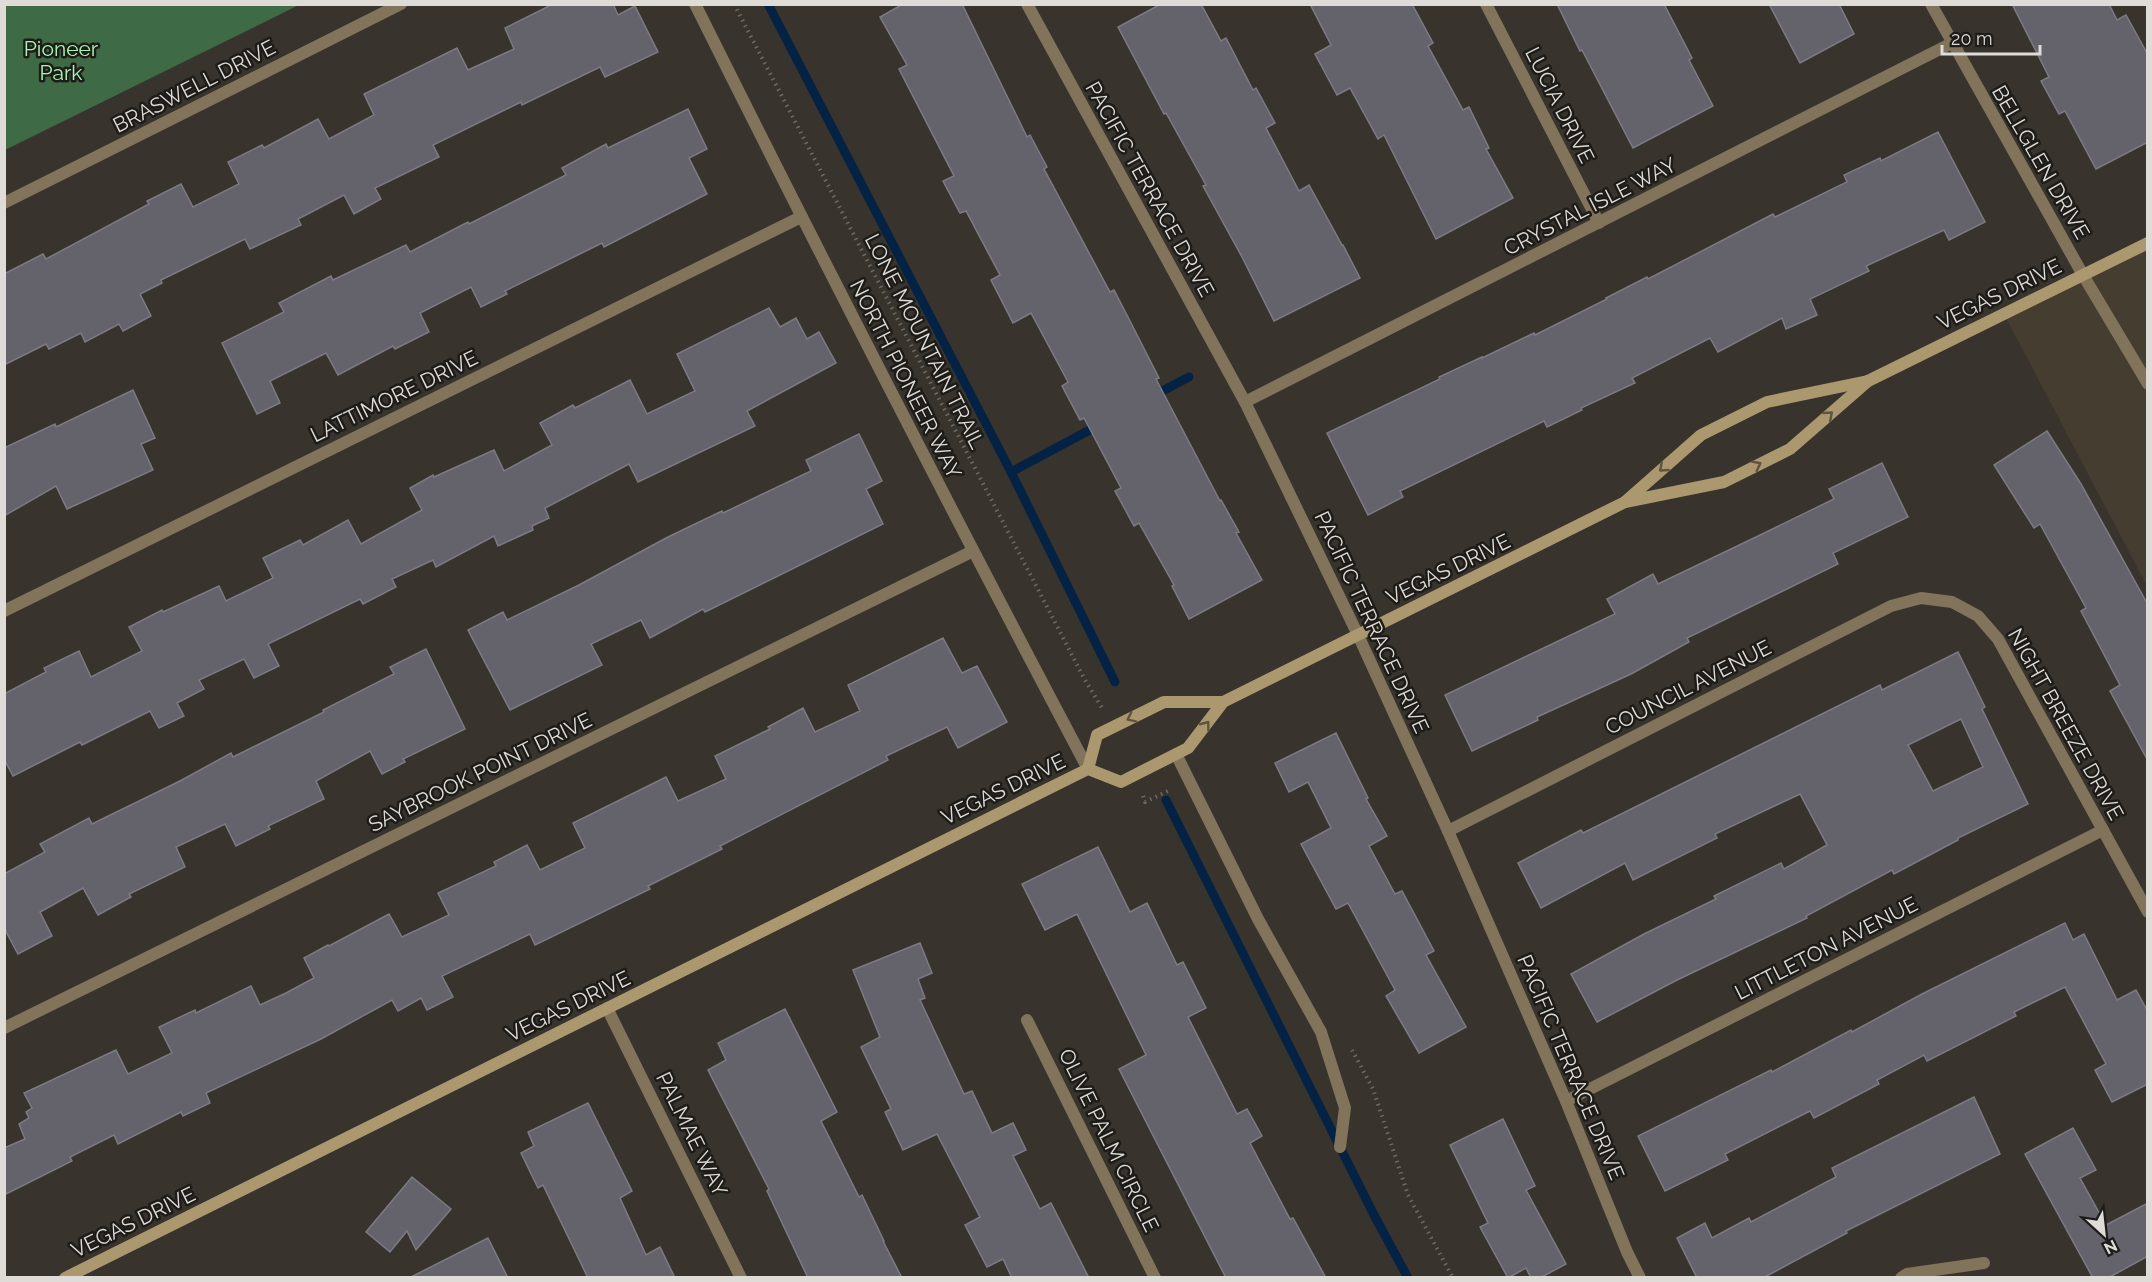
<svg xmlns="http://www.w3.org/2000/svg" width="2152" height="1282" font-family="Raleway,sans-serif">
<rect width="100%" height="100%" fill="#38342d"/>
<!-- built -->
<path fill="#453e30" d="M 2147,243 L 2147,586 L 2004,314 Z"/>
<!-- park -->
<path fill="#3e6a45" d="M 5,4 L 299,4 L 299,5 L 5,150 Z"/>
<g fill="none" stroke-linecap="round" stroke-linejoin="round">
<!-- stream -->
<g stroke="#042344" stroke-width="9">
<path d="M 768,4 L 1011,472 L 1115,682"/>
<path d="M 1151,397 L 1189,377"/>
<path d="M 1011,472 L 1099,425"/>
<path d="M 1166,800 L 1374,1215 L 1408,1278"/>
</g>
</g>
<!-- building -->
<g fill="#64626b" stroke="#7c7b84" stroke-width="1.5" fill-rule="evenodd">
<path d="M 553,4 L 613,4 L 618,15 L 635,6 L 658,52 L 605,77 L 600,67 L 522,105 L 521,102 L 433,145 L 439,157 L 375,188 L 381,199 L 354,214 L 344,195 L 298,219 L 301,225 L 250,249 L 245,239 L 161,280 L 162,283 L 140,294 L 151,316 L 123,331 L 119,324 L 85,342 L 81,333 L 49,349 L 46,344 L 4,365 L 4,274 L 43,254 L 46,259 L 149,204 L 147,201 L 181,184 L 193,207 L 239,184 L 228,162 L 262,145 L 264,148 L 318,119 L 329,139 L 374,115 L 364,94 L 457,48 L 468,70 L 514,49 L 505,28 Z"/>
<path d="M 903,4 L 962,4 L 1027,137 L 1030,135 L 1047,167 L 1044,169 L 1110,292 L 1114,290 L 1129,319 L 1159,378 L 1156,379 L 1220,501 L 1221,500 L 1239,532 L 1236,533 L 1262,580 L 1189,619 L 1172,586 L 1174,585 L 1139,523 L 1134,526 L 1115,491 L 1121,488 L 1084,418 L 1080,420 L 1062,386 L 1068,382 L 1031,313 L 1013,323 L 991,280 L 1000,275 L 966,211 L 960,213 L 943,181 L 954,176 L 899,69 L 907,65 L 880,17 Z"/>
<path d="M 1161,4 L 1201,4 L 1221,41 L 1226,38 L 1253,90 L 1256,88 L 1275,123 L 1266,128 L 1299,191 L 1309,185 L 1342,245 L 1343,245 L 1360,278 L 1274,321 L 1242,257 L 1203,186 L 1206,185 L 1166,113 L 1164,114 L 1118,27 Z"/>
<path d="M 1310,4 L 1412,4 L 1433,43 L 1428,46 L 1463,110 L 1469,107 L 1489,148 L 1486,149 L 1513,198 L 1436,239 L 1384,135 L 1378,139 L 1350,88 L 1337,95 L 1315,54 L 1331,45 Z"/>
<path d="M 1557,4 L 1664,4 L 1692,58 L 1689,60 L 1713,106 L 1633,148 L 1582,50 L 1580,51 Z"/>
<path d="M 1769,4 L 1839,4 L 1854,34 L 1800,63 Z"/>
<path d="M 2012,4 L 2109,4 L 2117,20 L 2126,15 L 2148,55 L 2148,142 L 2096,169 L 2065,111 L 2059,114 L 2041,81 L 2049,77 Z"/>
<path d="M 688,109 L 707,149 L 689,158 L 707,194 L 604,247 L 602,243 L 505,291 L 507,294 L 481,307 L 471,287 L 420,313 L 429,332 L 395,349 L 393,346 L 338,375 L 326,353 L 270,381 L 280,403 L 257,414 L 222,343 L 284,312 L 279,303 L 331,276 L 333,280 L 406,245 L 410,252 L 468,222 L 469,224 L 566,175 L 562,168 L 606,144 L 608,148 Z"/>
<path d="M 1938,132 L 1985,222 L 1949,240 L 1944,230 L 1866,266 L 1869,271 L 1810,299 L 1817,315 L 1786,329 L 1782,318 L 1718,352 L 1710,338 L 1632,378 L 1635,383 L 1581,408 L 1582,410 L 1547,427 L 1544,421 L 1400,491 L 1403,497 L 1368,515 L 1327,433 L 1440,379 L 1439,377 L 1482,357 L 1482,358 L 1534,333 L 1535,335 L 1607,299 L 1606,298 L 1647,277 L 1648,279 L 1773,214 L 1775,217 L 1847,182 L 1844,175 L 1880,158 L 1881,161 Z"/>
<path d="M 769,308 L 780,327 L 796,318 L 807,339 L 819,332 L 836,363 L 747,411 L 755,426 L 638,482 L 629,464 L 545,508 L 549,518 L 532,526 L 533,530 L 498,546 L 494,536 L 436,567 L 433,560 L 392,579 L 396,587 L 363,604 L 360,599 L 268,644 L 279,666 L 254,678 L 244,659 L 199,680 L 204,689 L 177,703 L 184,716 L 159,728 L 150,711 L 82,745 L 80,742 L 13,776 L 4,759 L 4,694 L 46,672 L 44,668 L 79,651 L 91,677 L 142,651 L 129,627 L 162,610 L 163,612 L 219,586 L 226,601 L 273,578 L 263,558 L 300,540 L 303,545 L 348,520 L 361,544 L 422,510 L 410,488 L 433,475 L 434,477 L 494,450 L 504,471 L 552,445 L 540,423 L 573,405 L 575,408 L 630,380 L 647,414 L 695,391 L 677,354 Z"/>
<path d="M 133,390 L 155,438 L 141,444 L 153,470 L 67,509 L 56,486 L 4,516 L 4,448 L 55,424 L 56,427 Z"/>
<path d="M 2047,431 L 2081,484 L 2148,605 L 2148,761 L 2110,691 L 2120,685 L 2081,611 L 2086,608 L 2040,524 L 2034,528 L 1994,465 Z"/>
<path d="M 859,434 L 882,481 L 866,489 L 883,524 L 705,612 L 703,609 L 650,638 L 641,620 L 591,644 L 602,665 L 510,710 L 468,630 L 503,612 L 507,620 L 579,585 L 668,537 L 722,511 L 723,513 L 811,471 L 806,460 Z"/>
<path d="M 1882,463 L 1908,517 L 1833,553 L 1838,564 L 1687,638 L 1689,642 L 1631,674 L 1537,717 L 1538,720 L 1472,751 L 1445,695 L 1615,614 L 1607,599 L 1653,574 L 1658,584 L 1756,537 L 1834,499 L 1829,489 Z"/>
<path d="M 943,638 L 962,673 L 977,666 L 1007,722 L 958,748 L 947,727 L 886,756 L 888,760 L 720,846 L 722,849 L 648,886 L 650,889 L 535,945 L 530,934 L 442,976 L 453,997 L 427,1010 L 421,998 L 398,1011 L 392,1000 L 321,1039 L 206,1093 L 210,1103 L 183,1116 L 181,1112 L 118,1144 L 114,1135 L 70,1157 L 72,1161 L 4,1195 L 4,1148 L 25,1139 L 19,1124 L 29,1118 L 26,1112 L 32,1108 L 24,1093 L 116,1050 L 128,1074 L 172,1053 L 159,1027 L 195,1010 L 196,1013 L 251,986 L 260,1005 L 286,993 L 314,978 L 304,958 L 328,945 L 329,946 L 389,914 L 402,937 L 449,915 L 438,893 L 496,866 L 494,862 L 527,845 L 540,870 L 585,848 L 573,823 L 666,777 L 678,801 L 726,779 L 715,756 L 770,729 L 768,727 L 803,708 L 815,732 L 860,711 L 848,685 Z"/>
<path d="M 426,649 L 465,729 L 403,759 L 405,762 L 382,774 L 370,751 L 316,781 L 324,799 L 268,826 L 270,829 L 236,846 L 225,824 L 176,847 L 185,867 L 129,894 L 131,897 L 98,915 L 83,888 L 40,912 L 52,936 L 18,954 L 4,928 L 4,874 L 45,852 L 40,844 L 89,818 L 92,824 L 180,781 L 231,753 L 233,757 L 324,712 L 323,710 L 394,674 L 390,667 Z"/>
<path d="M 1958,652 L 1985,707 L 1982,709 L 2028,804 L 1958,838 L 1958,840 L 1894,874 L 1892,870 L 1806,916 L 1807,918 L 1677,980 L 1597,1022 L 1571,974 L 1644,934 L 1716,899 L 1714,896 L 1781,863 L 1784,869 L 1827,845 L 1800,794 L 1715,834 L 1717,838 L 1633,880 L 1625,863 L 1541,908 L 1518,863 L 1581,830 L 1583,833 L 1880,685 L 1882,690 ZM 1961,719 L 1983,767 L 1933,791 L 1908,745 Z"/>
<path d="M 1336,733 L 1368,798 L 1366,799 L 1387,836 L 1369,846 L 1395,894 L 1402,891 L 1434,951 L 1426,955 L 1466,1027 L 1419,1053 L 1386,996 L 1395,990 L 1348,903 L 1336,909 L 1301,844 L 1331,828 L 1308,782 L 1289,792 L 1275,763 Z"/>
<path d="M 1098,847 L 1130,912 L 1147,903 L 1177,965 L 1183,962 L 1206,1008 L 1188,1017 L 1237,1114 L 1247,1109 L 1262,1136 L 1250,1143 L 1290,1219 L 1293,1218 L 1326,1278 L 1226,1278 L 1119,1069 L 1146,1055 L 1077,914 L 1045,930 L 1022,884 Z"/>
<path d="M 2065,923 L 2073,940 L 2084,934 L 2117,1000 L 2136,990 L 2148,1012 L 2148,1084 L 2112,1102 L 2095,1070 L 2106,1064 L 2065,987 L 2014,1012 L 2016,1016 L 1927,1061 L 1924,1055 L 1877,1080 L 1879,1084 L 1814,1118 L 1810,1111 L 1725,1154 L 1728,1160 L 1665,1191 L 1638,1136 L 1771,1070 L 1772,1072 L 1851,1030 L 1852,1032 L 1922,994 Z"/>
<path d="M 920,943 L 932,973 L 918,979 L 925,998 L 920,1000 L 964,1094 L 972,1091 L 992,1133 L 1013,1123 L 1026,1150 L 1013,1156 L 1040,1209 L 1051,1203 L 1089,1278 L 1012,1278 L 1003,1259 L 987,1267 L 965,1225 L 980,1217 L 937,1134 L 903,1150 L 885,1112 L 891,1109 L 861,1047 L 880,1037 L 853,970 Z"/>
<path d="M 785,1009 L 837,1112 L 821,1121 L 859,1197 L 862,1195 L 884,1241 L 883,1241 L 902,1278 L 808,1278 L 767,1191 L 769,1189 L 708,1070 L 726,1060 L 718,1043 Z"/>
<path d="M 1974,1097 L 2000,1154 L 1846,1231 L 1847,1233 L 1763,1278 L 1697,1278 L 1677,1238 L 1705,1223 L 1712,1238 L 1749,1218 L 1751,1222 L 1836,1177 L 1832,1168 Z"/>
<path d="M 588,1103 L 632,1191 L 620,1198 L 646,1255 L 660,1247 L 675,1278 L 588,1278 L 543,1185 L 538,1188 L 521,1153 L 534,1146 L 528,1132 Z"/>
<path d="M 1503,1119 L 1535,1186 L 1526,1190 L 1566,1264 L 1540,1278 L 1531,1278 L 1526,1268 L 1508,1278 L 1480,1227 L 1488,1223 L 1450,1145 Z"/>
<path d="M 2073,1128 L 2096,1170 L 2080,1178 L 2106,1225 L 2148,1203 L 2148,1256 L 2108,1278 L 2093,1278 L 2025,1154 Z"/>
<path d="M 412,1177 L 451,1209 L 416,1250 L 407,1231 L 390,1252 L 366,1232 Z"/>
<path d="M 488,1238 L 508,1278 L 409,1278 Z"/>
</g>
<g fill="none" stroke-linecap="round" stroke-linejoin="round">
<!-- path -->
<g stroke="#6d6a64" stroke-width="4" stroke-dasharray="1.5 4.5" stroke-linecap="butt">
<path d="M 734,4 L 1085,680 L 1102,708"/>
<path d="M 1143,796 L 1145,802 L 1170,790"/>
<path d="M 1352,1050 L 1373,1089 L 1408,1195 L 1453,1278"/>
</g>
<!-- lane -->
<g stroke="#81745b" stroke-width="12">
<path d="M 2083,275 L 2148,384"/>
<path d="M 1176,754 L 1258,919 L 1321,1032 L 1345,1108 L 1340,1147"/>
</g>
<!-- street -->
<g stroke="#81745b" stroke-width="12">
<path d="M 695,4 C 823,261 954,516 1088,769"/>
<path d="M 1027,4 L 1245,402 L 1358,635 L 1448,831 L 1566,1101 L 1627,1252 L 1640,1278"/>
<path d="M 1486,4 L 1599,223"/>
<path d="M 1931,4 L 2083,275"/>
<path d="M 4,203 L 401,4"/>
<path d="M 1245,402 L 1952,43"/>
<path d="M 4,611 L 801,217"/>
<path d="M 1448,831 L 1891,606 L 1921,598 L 1952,602 L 1978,616 L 1998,639 L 2148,912"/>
<path d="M 607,1008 L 741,1278"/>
<path d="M 1027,1020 L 1155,1278"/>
<path d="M 4,1028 L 973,551"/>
<path d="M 1566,1101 L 2103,830"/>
<path d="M 1901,1278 L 1907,1274 L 1984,1263"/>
</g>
<!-- secondary -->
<g stroke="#ac986f" stroke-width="12">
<path d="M 1625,502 L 1724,482 L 1790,449 L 1868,381 L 2148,243"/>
<path d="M 1088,769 L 1097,735 L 1164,702 L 1223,702"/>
<path d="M 65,1278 L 1088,769 L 1121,782 L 1188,748 L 1223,702 L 1625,502 L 1701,435 L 1767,402 L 1868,381"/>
</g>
</g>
<!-- one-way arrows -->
<defs><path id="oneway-chevron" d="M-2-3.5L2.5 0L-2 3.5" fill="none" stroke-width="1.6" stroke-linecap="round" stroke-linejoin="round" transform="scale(1.5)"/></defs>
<g stroke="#5e5440">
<use href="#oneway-chevron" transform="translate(1829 415) rotate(-41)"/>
<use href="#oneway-chevron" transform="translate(1757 465) rotate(-27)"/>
<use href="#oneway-chevron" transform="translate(1663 468) rotate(139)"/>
<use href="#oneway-chevron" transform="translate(1131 718) rotate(154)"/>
<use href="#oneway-chevron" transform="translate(1206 725) rotate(-53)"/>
</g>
<g text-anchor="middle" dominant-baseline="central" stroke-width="5" stroke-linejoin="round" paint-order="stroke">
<!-- park labels -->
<g font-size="21" fill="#a6f4b1" stroke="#1e1c19">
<text x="61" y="48">Pioneer<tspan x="61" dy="24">Park</tspan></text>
</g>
<!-- street labels -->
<g font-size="21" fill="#dfdcd8" stroke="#1e1c19">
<text transform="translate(194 86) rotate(-27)">BRASWELL DRIVE</text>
<text transform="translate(1560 105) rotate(63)">LUCIA DRIVE</text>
<text transform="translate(2041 162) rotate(60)">BELLGLEN DRIVE</text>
<text transform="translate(1150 189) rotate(61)">PACIFIC TERRACE DRIVE</text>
<text transform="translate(1590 206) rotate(-27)">CRYSTAL ISLE WAY</text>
<text transform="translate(1999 294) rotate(-26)">VEGAS DRIVE</text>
<text transform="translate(925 341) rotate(63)">LONE MOUNTAIN TRAIL</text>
<text transform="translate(906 379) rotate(63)">NORTH PIONEER WAY</text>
<text transform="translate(394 396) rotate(-26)">LATTIMORE DRIVE</text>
<text transform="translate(1448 569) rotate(-26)">VEGAS DRIVE</text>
<text transform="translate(1372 622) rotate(65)">PACIFIC TERRACE DRIVE</text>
<text transform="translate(1688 687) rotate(-27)">COUNCIL AVENUE</text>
<text transform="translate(2066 724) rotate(61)">NIGHT BREEZE DRIVE</text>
<text transform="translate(480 772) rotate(-26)">SAYBROOK POINT DRIVE</text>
<text transform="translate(1003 789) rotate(-26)">VEGAS DRIVE</text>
<text transform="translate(1826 948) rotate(-27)">LITTLETON AVENUE</text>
<text transform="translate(568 1006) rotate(-26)">VEGAS DRIVE</text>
<text transform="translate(1571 1067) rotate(67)">PACIFIC TERRACE DRIVE</text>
<text transform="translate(692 1134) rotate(64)">PALMAE WAY</text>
<text transform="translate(1109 1140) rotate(64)">OLIVE PALM CIRCLE</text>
<text transform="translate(133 1222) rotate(-26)">VEGAS DRIVE</text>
</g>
</g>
<!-- border -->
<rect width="2152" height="1282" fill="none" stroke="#dfdcd8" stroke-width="12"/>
<!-- north arrow -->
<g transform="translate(2104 1234) rotate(153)" stroke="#1e1c19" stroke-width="4.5" paint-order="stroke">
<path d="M0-4.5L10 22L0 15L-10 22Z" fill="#dfdcd8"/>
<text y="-9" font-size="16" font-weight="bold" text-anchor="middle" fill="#dfdcd8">N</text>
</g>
<!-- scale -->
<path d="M1942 45v9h98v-9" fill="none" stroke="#dfdcd8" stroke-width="3"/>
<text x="1951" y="45" font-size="18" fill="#dfdcd8" stroke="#1e1c19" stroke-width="4.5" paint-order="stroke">20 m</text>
</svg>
